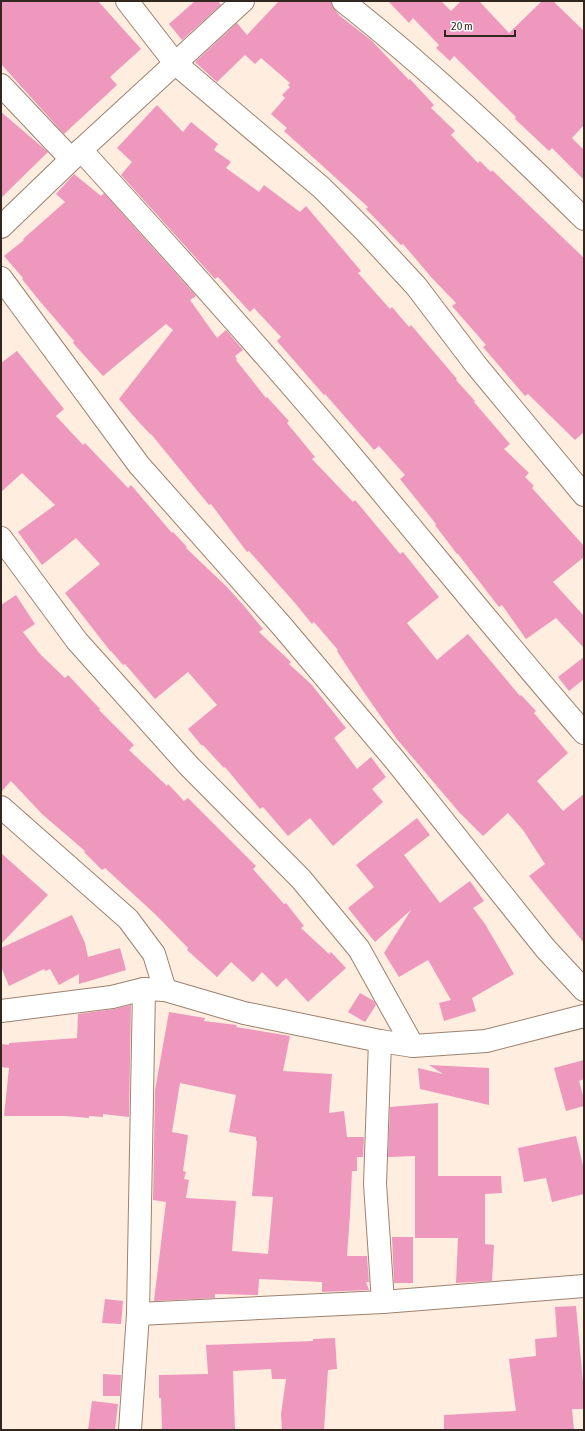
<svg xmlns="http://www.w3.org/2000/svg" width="585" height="1431" font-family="'Asap Condensed',sans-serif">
<rect width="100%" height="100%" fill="#ffede0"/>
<!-- building -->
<g fill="#ee98bd" fill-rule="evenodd">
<path d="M 1,1 L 98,1 L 141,49 L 110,77 L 117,85 L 64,134 L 1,64 Z"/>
<path d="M 195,1 L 218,1 L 221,5 L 182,40 L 169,24 Z"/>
<path d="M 279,1 L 329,1 L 331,2 L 332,6 L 340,16 L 372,41 L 409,80 L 410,79 L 434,105 L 431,108 L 455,131 L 451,135 L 478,163 L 480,161 L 491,172 L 492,170 L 584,258 L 584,432 L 575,440 L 528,394 L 525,396 L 483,347 L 486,345 L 452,306 L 456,303 L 432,278 L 403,244 L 401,245 L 366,209 L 368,207 L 284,131 L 287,128 L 271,114 L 285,98 L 282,95 L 290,87 L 288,85 L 290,83 L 261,58 L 255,64 L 245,55 L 217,82 L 195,62 L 237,23 L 247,35 Z"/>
<path d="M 388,1 L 441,1 L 451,11 L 461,1 L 479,1 L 509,33 L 542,1 L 553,1 L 584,31 L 584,125 L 572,138 L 584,150 L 584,180 L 552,148 L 549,151 L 515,119 L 516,117 L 454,56 L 450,61 L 436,48 L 439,45 L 413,18 L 409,23 Z"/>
<path d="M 157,105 L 183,132 L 191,122 L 218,144 L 214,150 L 231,162 L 226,168 L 259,192 L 264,185 L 300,212 L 306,206 L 361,271 L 358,273 L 390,309 L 392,307 L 409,327 L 411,325 L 457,379 L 456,380 L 475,401 L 474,402 L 510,444 L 504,449 L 529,473 L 525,477 L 534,486 L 532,488 L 584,546 L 584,557 L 553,582 L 584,616 L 584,648 L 556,618 L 526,639 L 502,605 L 499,607 L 458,554 L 457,554 L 435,525 L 436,524 L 400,479 L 405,475 L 379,446 L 374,450 L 325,394 L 324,395 L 277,341 L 281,337 L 254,308 L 250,312 L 218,277 L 215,279 L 121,175 L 132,162 L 117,148 Z"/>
<path d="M 1,112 L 48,152 L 1,198 Z"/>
<path d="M 74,174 L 101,196 L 104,193 L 196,296 L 190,300 L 217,338 L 226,330 L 243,350 L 235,356 L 237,359 L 236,360 L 266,398 L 267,397 L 289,421 L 287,423 L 315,457 L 312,459 L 353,502 L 355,500 L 400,554 L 403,552 L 439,597 L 407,623 L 437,660 L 468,634 L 520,696 L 521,695 L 536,711 L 534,713 L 568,753 L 537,781 L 563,811 L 584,794 L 584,943 L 529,876 L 545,864 L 523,830 L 508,813 L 483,836 L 459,812 L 396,738 L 363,691 L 337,651 L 338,650 L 314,622 L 312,624 L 295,603 L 249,551 L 247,552 L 211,504 L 209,505 L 151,434 L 150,434 L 137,420 L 119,399 L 173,330 L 166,324 L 103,376 L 73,343 L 74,341 L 38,299 L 22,279 L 23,278 L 4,256 L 24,240 L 23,239 L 65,202 L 56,194 Z"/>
<path d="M 17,351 L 64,409 L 56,416 L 83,445 L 85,443 L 128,488 L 131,485 L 172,533 L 173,532 L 187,547 L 186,548 L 226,586 L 244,606 L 263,629 L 259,632 L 291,662 L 289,664 L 311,684 L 346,728 L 334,738 L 357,769 L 371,757 L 386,777 L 372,789 L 383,802 L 333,846 L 310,818 L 288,836 L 263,807 L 260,809 L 225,767 L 224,768 L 203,745 L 202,746 L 188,729 L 217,705 L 188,672 L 155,699 L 125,664 L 123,665 L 111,651 L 111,652 L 65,593 L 100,564 L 76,538 L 42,565 L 18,532 L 55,505 L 22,473 L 1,492 L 1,363 Z"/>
<path d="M 16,595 L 35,624 L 23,632 L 40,654 L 65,678 L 68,675 L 100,709 L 99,710 L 134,745 L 129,750 L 167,786 L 168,784 L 184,801 L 188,798 L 256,866 L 253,869 L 284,904 L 286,903 L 304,926 L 301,928 L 329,954 L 331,952 L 346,968 L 308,1002 L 286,978 L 277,987 L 262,972 L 253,982 L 231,962 L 217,977 L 187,950 L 188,948 L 156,915 L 105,868 L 102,870 L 84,852 L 85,851 L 42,814 L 11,781 L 1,792 L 1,605 Z"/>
<path d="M 584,657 L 584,679 L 569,691 L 558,677 Z"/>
<path d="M 417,818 L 430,835 L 404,855 L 440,903 L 470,881 L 484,901 L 473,908 L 485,924 L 514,974 L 472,998 L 476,1011 L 444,1021 L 439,1003 L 451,1000 L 428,960 L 399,977 L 384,953 L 411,910 L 375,942 L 348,908 L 374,887 L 356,865 Z"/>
<path d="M 1,853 L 48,895 L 1,944 Z"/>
<path d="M 72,915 L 85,943 L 88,957 L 120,948 L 126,970 L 79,984 L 79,974 L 59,985 L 50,969 L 45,971 L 44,969 L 9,986 L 1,967 L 1,948 Z"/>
<path d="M 360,993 L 374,1001 L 376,1005 L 365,1022 L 348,1012 Z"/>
<path d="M 131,1005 L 129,1117 L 103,1114 L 103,1117 L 89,1116 L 89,1118 L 66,1116 L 4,1116 L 9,1068 L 1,1067 L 1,1044 L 9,1045 L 9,1043 L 77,1038 L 78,1014 L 114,1009 Z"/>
<path d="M 169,1012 L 205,1018 L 204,1021 L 237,1025 L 236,1027 L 290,1036 L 283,1071 L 332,1074 L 329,1113 L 344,1111 L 347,1137 L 364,1137 L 363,1157 L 357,1157 L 357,1171 L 352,1171 L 350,1214 L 347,1256 L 367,1256 L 369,1282 L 366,1282 L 369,1290 L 322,1292 L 322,1282 L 259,1279 L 258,1295 L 215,1294 L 215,1298 L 154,1301 L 166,1202 L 153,1200 L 155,1090 ZM 180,1083 L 236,1095 L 229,1132 L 256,1137 L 256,1141 L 257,1141 L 252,1196 L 273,1197 L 268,1254 L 232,1251 L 236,1201 L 186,1198 L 189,1180 L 184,1179 L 186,1172 L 183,1171 L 188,1135 L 172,1132 Z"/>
<path d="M 584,1060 L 584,1079 L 579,1081 L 584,1099 L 584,1106 L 566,1111 L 554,1068 Z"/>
<path d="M 429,1065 L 489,1068 L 489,1105 L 420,1089 L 418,1068 L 443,1074 Z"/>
<path d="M 438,1103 L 438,1176 L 501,1176 L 502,1193 L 485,1194 L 485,1244 L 494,1245 L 492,1281 L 456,1283 L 458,1238 L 415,1238 L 415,1156 L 388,1157 L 390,1107 Z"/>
<path d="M 576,1136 L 584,1170 L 584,1194 L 552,1202 L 546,1178 L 524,1182 L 518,1148 Z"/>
<path d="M 392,1237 L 413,1237 L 413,1283 L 394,1283 Z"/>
<path d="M 105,1299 L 123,1301 L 121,1324 L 102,1323 Z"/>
<path d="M 576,1306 L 584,1393 L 584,1409 L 572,1409 L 574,1430 L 444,1430 L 444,1415 L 516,1411 L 509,1359 L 536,1356 L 535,1339 L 557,1337 L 555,1307 Z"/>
<path d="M 335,1338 L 337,1369 L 328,1370 L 324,1430 L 282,1430 L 281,1414 L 286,1379 L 272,1379 L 271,1369 L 233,1371 L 235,1430 L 162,1430 L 161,1398 L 159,1398 L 159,1375 L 208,1374 L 206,1345 L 313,1341 L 313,1339 Z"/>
<path d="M 103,1374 L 121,1375 L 120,1396 L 103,1396 Z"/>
<path d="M 92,1401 L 118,1404 L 115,1430 L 88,1430 Z"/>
</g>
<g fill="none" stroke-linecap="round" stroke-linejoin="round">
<defs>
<g id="minor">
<path d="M 127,1 L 175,63 L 322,188 L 366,232 L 416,286 L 476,365 L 584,495"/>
<path d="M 343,1 C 428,68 507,143 584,219"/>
<path d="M 1,85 L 71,159"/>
<path d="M 81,150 C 172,250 263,351 350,454 C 428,547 504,641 584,733"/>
<path d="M 1,227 L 81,150 L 243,1"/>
<path d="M 1,278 L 139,465 L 281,625 L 394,759 L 545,948 L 584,990"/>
<path d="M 1,538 L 77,641 L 189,766 L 301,879 L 359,949 L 413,1046"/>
<path d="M 1,807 L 128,919 L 154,954 L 165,990"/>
<path d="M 1,1011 L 112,997 L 144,989 L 165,990 L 244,1013 L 380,1041 L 413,1046 L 486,1041 L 584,1016"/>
<path d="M 380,1041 L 375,1184 L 383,1302"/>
<path d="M 138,1314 L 383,1302 L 584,1286"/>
<path d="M 130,1430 L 138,1314 L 144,989"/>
</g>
</defs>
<!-- minor casing -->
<use href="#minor" stroke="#9d826f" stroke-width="24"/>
<!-- minor -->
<use href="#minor" stroke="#fff" stroke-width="22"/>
</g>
<!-- border -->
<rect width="585" height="1431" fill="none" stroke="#32271f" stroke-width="4"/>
<!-- scale -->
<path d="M445 30v6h70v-6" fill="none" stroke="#32271f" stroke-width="2"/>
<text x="451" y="30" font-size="12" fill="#32271f" stroke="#ffffff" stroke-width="3" paint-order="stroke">20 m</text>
</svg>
